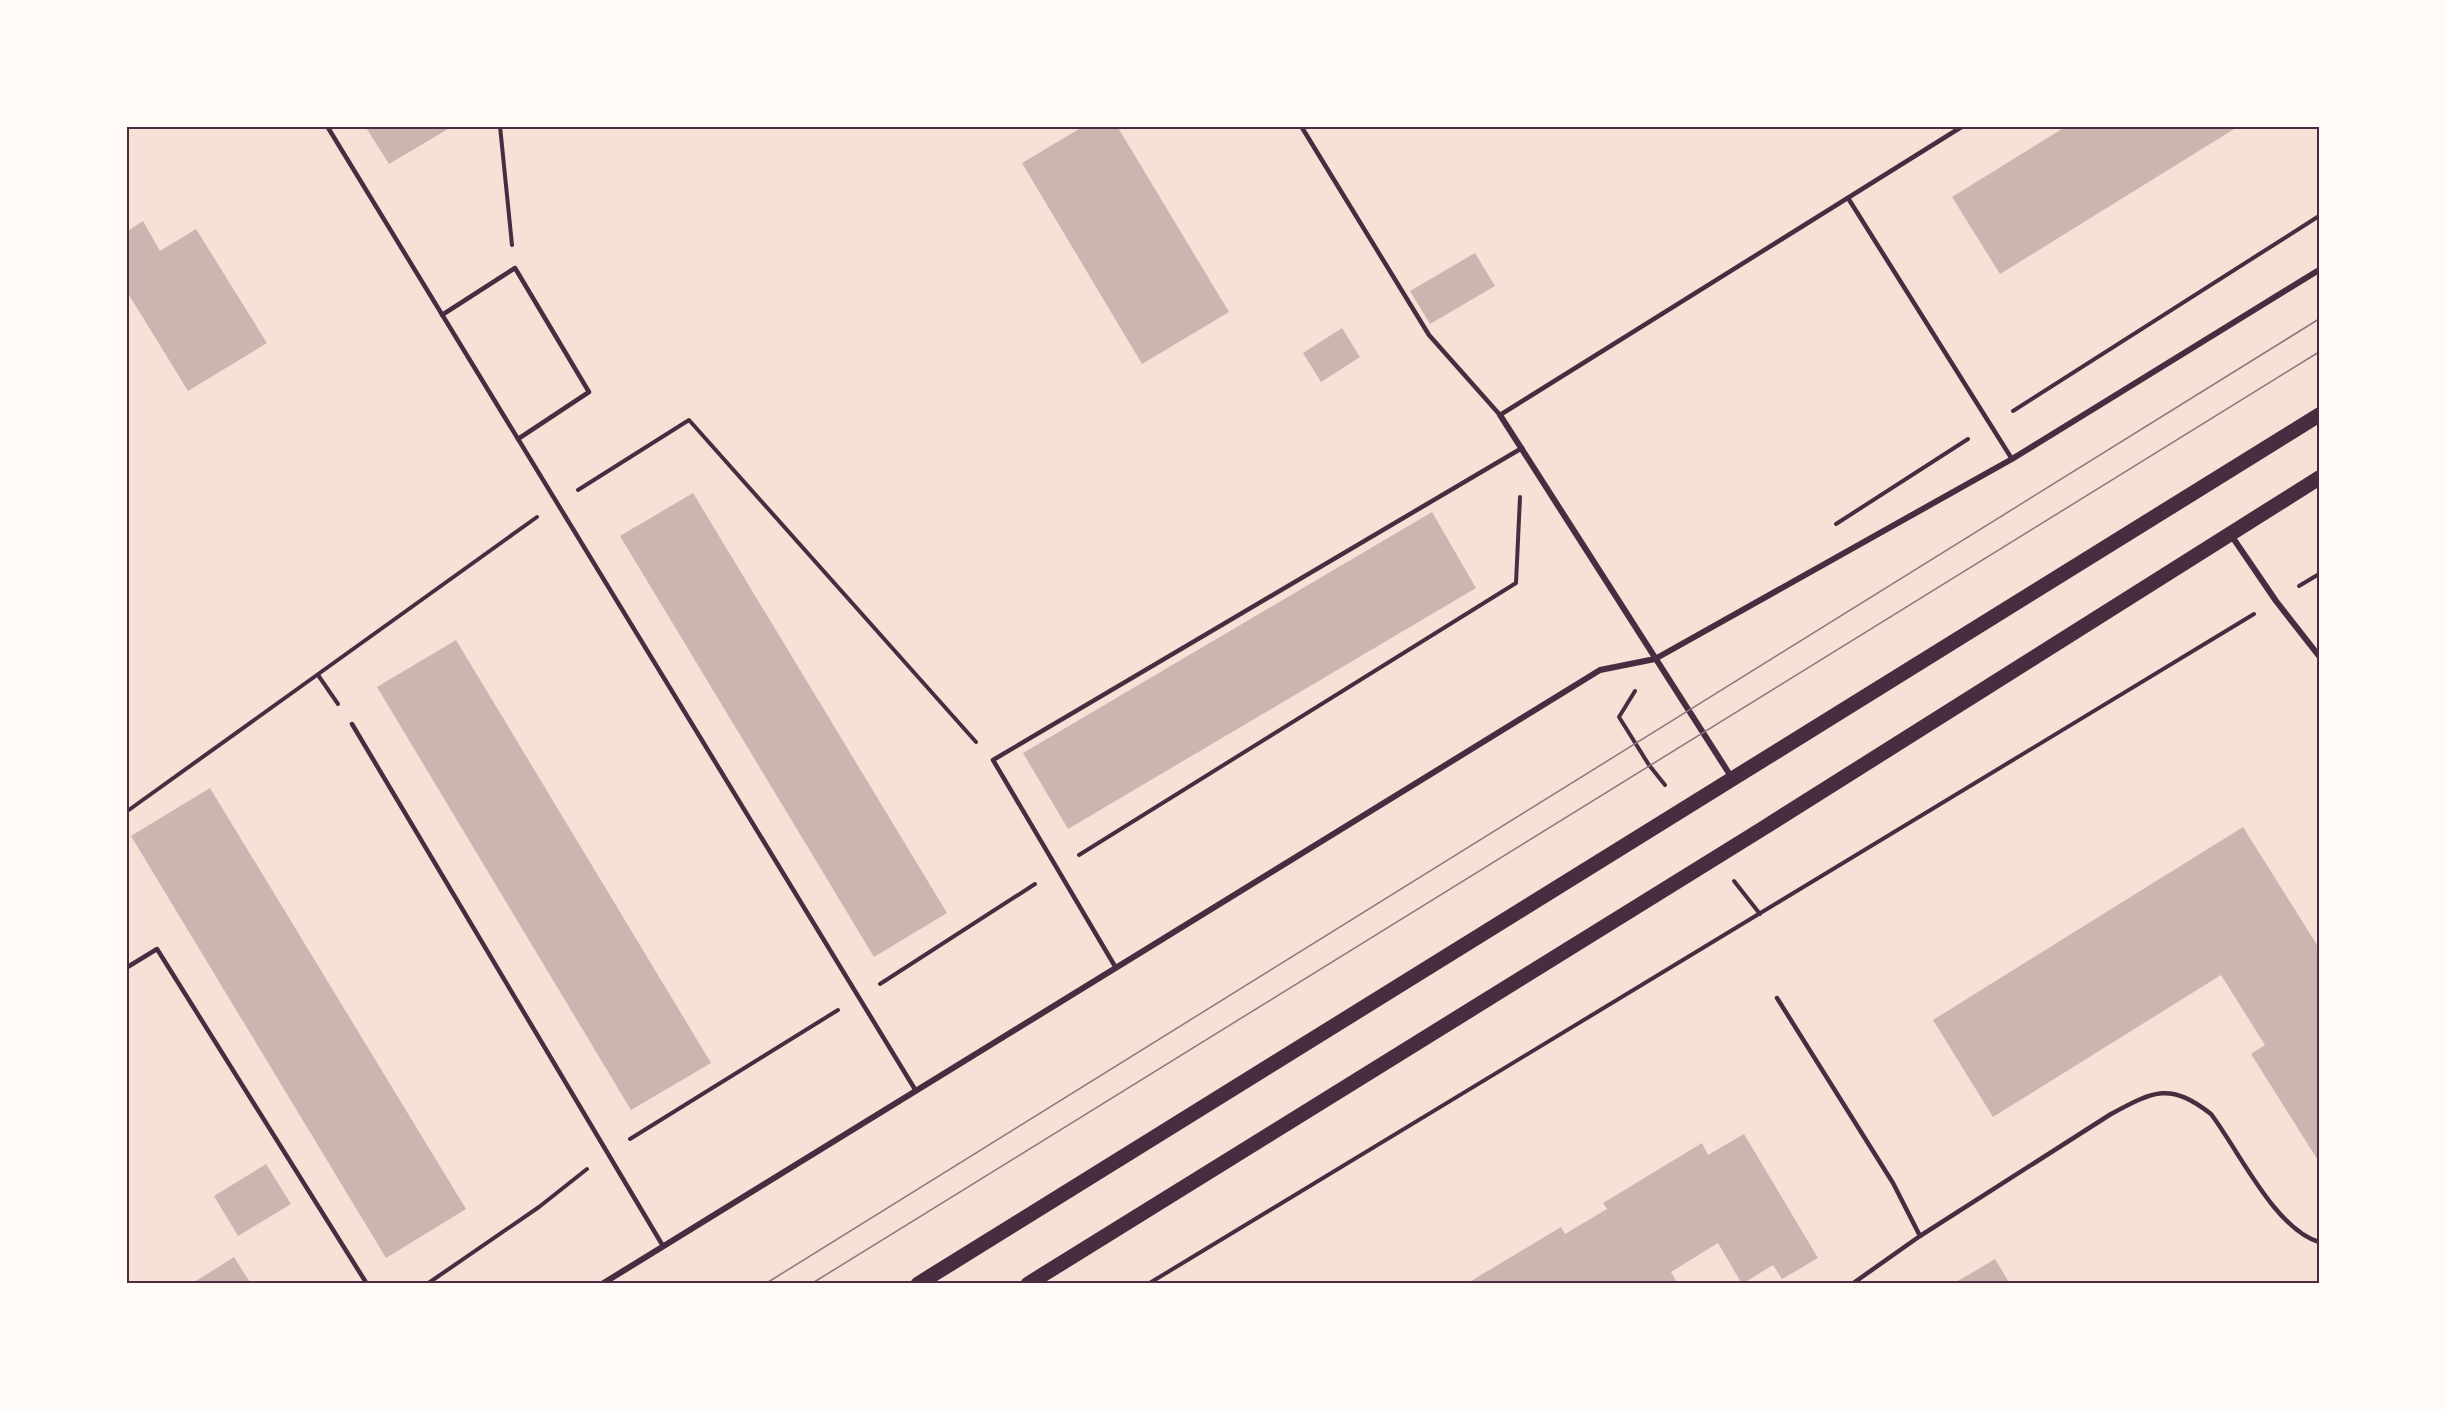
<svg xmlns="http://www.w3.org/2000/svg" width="2445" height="1410" font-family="Raleway,sans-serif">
<rect width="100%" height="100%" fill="#f7e1d7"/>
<!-- building -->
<g fill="#ccb4b1">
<path d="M 365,126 L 453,126 L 389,164 Z"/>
<path d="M 1084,126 L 1117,126 L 1229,312 L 1142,364 L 1022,163 Z"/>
<path d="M 2067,126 L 2239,126 L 2000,274 L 1952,197 Z"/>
<path d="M 143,221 L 160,251 L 196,229 L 267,343 L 188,391 L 126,290 L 126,232 Z"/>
<path d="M 1475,253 L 1495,286 L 1430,324 L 1410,291 Z"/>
<path d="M 1342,328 L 1360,357 L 1321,382 L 1303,353 Z"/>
<path d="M 693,493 L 947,913 L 874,957 L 620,536 Z"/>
<path d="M 1432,512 L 1476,588 L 1068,829 L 1023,753 Z"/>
<path d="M 456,640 L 711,1063 L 631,1110 L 377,687 Z"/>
<path d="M 210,788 L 466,1209 L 386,1258 L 131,836 Z"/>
<path d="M 2243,827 L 2319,948 L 2319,1162 L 2251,1054 L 2265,1045 L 2221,975 L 1993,1117 L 1933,1020 Z"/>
<path d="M 1744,1134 L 1818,1258 L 1782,1279 L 1773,1265 L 1742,1284 L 1718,1243 L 1671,1272 L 1678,1284 L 1473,1284 L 1471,1281 L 1561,1227 L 1565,1234 L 1607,1209 L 1603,1203 L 1702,1143 L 1708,1155 Z"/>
<path d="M 266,1164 L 291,1204 L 238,1236 L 214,1196 Z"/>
<path d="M 234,1257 L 251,1284 L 191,1284 Z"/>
<path d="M 1995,1259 L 2010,1284 L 1953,1284 Z"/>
</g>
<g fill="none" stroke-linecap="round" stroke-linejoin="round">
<!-- path -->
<g stroke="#4a2c40" stroke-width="4">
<path d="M 500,126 L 512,245"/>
<path d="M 2013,411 L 2319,216"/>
<path d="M 578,490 L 689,420 L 976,742"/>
<path d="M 1836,524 L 1968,439"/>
<path d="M 2299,586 L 2319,574"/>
<path d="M 318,675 L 338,704"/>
<path d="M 1635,691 L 1619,717 L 1649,765 L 1665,785"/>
<path d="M 126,812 L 537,517"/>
<path d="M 1079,855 L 1516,583 L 1520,497"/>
<path d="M 1734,881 L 1760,914"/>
<path d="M 880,984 L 1035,884"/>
<path d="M 630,1139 L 838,1010"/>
<path d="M 427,1284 L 539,1207 L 587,1169"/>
<path d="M 1148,1284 L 2254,614"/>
</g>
<!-- service -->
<g stroke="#4a2c40" stroke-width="4.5">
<path d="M 327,126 L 916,1091"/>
<path d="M 1301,126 L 1429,335 L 1500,415 L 1963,126"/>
<path d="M 1848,198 L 2012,459"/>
<path d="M 442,315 L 515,268 L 589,392 L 518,439"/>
<path d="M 352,724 L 663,1246"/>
<path d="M 126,968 L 157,949 L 367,1284"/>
<path d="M 1116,968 L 993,760 L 1522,448"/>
<path d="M 1777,998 L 1893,1183 L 1920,1236 L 1852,1284"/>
<path d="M 1920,1236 L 2111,1114 C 2154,1091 2170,1082 2211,1114 C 2239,1151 2275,1229 2319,1242"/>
</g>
<!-- minor -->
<g stroke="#4a2c40" stroke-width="6">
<path d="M 1500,415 L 1732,778"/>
<path d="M 2231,535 L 2276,601 L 2319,656"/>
<path d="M 602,1284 L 1600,670 L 1655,659 L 2012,459 L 2319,270"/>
</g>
<!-- primary -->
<g stroke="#4a2c40" stroke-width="15">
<path d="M 918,1284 L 2319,415"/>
<path d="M 1028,1284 L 1762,829 L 2319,478"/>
</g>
<!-- tram -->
<g stroke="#8f747c" stroke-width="1.5">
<path d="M 765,1284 L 2319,319"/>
<path d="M 811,1284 L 2319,352"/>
</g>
</g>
<!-- border -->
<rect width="2445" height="1410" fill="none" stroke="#fffaf5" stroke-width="255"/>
<rect x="128" y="128" width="2190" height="1154" fill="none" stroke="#4a2c40" stroke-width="2"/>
</svg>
